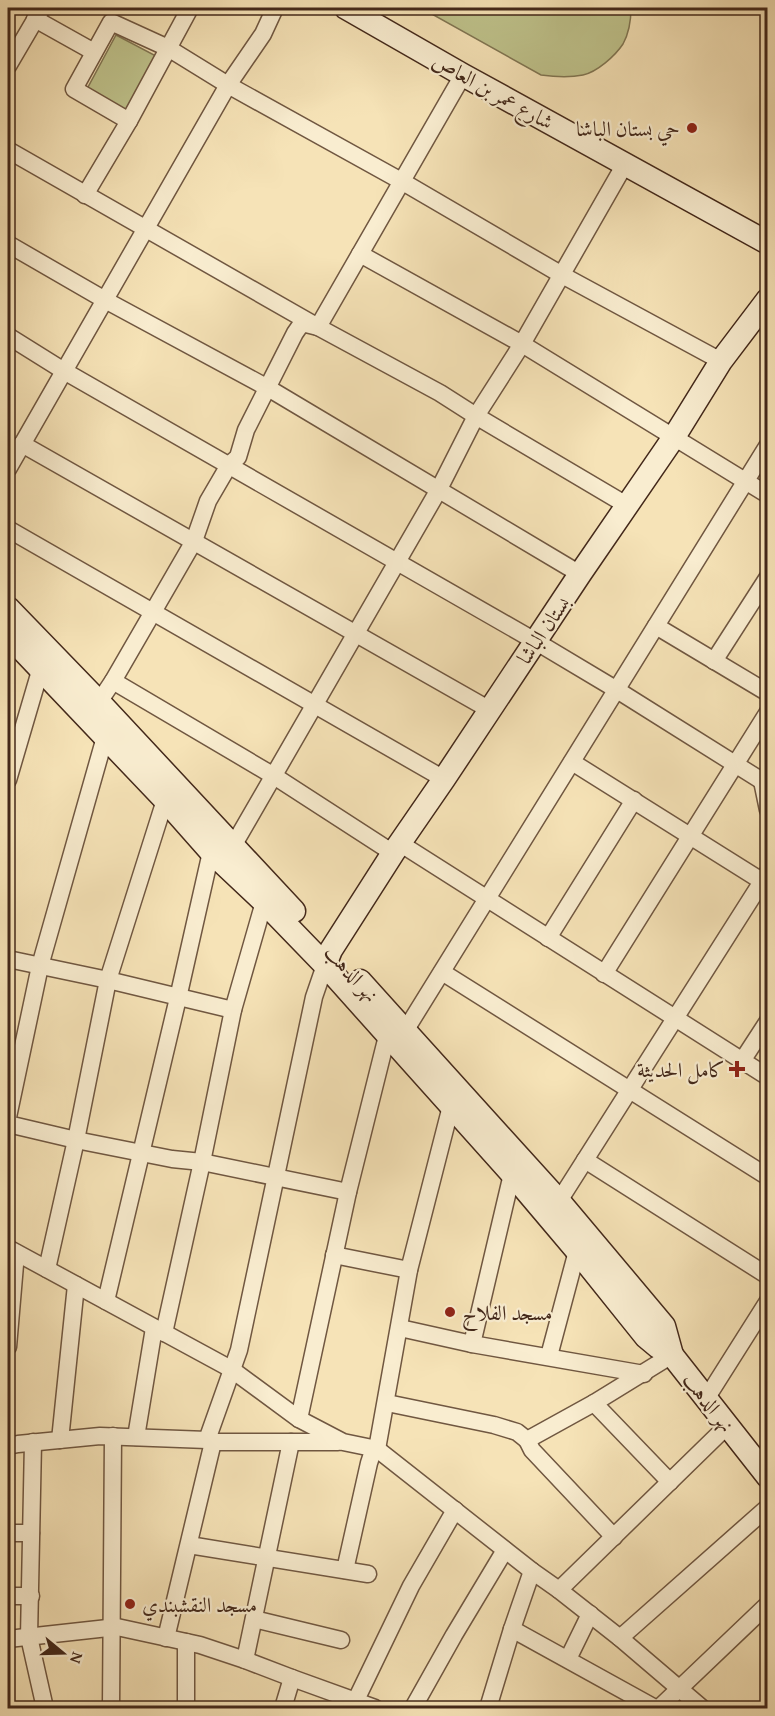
<svg xmlns="http://www.w3.org/2000/svg" width="775" height="1716" font-family="'Gentium Book Plus',Amiri,serif">
<rect width="100%" height="100%" fill="#f6e3b7"/>
<filter id="stains"><feTurbulence type="fractalNoise" baseFrequency=".00333" numOctaves="4"/><feColorMatrix values="0 0 0 0 .2 0 0 0 0 .09 0 0 0 0 .02 0 0 0 .5 -.17"/></filter>
<radialGradient id="worn" r=".72"><stop offset=".6" stop-color="#630" stop-opacity="0"/><stop offset="1" stop-color="#630" stop-opacity=".3"/></radialGradient>
<!-- green -->
<g fill="#bfc38c" stroke="#817653" stroke-width="1.5">
<path d="M 421,8 L 631,8 C 631,19 629,33 623,44 C 615,56 597,72 583,75 C 569,78 555,77 541,75 Z"/>
<path d="M 116,35 L 156,56 L 126,110 L 87,89 Z"/>
</g>
<g fill="none" stroke-linecap="round" stroke-linejoin="round">
<defs>
<g id="street">
<path d="M 35,19 L 94,52"/>
<path d="M 8,66 L 42,8"/>
<path d="M 129,121 L 74,89 L 111,22 L 168,48 L 228,85 L 403,182 L 562,275 L 721,361"/>
<path d="M 8,150 L 318,327 L 440,393 L 476,416 L 628,506"/>
<path d="M 85,195 L 129,121 L 190,8"/>
<path d="M 8,244 L 105,300 L 268,388 L 580,574"/>
<path d="M 360,254 L 522,344 L 768,495"/>
<path d="M 8,336 L 64,371 L 535,641 L 617,690 L 762,781"/>
<path d="M 22,444 L 490,710"/>
<path d="M 8,469 L 228,85 L 263,34 L 275,8"/>
<path d="M 8,529 L 444,779"/>
<path d="M 656,626 L 768,693"/>
<path d="M 714,661 L 768,577"/>
<path d="M 113,681 L 274,776 L 393,853"/>
<path d="M 99,702 L 113,681 L 194,541 L 208,501 L 229,465 L 238,457 L 246,430 L 295,333 L 302,323 L 318,327 L 463,75"/>
<path d="M 572,762 L 768,885"/>
<path d="M 8,780 L 40,671"/>
<path d="M 768,780 L 762,781 L 768,810"/>
<path d="M 401,844 L 768,1077"/>
<path d="M 233,846 L 438,491 L 476,416 L 522,344 L 625,164"/>
<path d="M 548,938 L 634,800"/>
<path d="M 8,959 L 108,980 L 233,1010"/>
<path d="M 442,972 L 768,1177"/>
<path d="M 604,974 L 768,712"/>
<path d="M 405,1031 L 768,445"/>
<path d="M 742,1061 L 768,1021"/>
<path d="M 8,1117 L 40,966 L 105,737"/>
<path d="M 8,1124 L 76,1140 L 172,1159 L 202,1162 L 348,1192"/>
<path d="M 585,1160 L 768,1276"/>
<path d="M 559,1201 L 768,872"/>
<path d="M 8,1248 L 231,1369 L 299,1419 L 343,1442 L 377,1449 L 532,1571"/>
<path d="M 334,1255 L 409,1270"/>
<path d="M 47,1269 L 76,1140 L 108,980 L 165,800"/>
<path d="M 106,1301 L 178,998 L 211,852"/>
<path d="M 400,1328 L 472,1344 L 644,1374"/>
<path d="M 164,1333 L 202,1162 L 233,1010 L 264,902"/>
<path d="M 472,1344 L 512,1174"/>
<path d="M 8,1347 L 16,1253"/>
<path d="M 549,1356 L 577,1251"/>
<path d="M 706,1399 L 768,1301"/>
<path d="M 387,1403 L 494,1425 L 517,1432 L 527,1440 L 594,1403 L 672,1355"/>
<path d="M 594,1403 L 670,1482"/>
<path d="M 299,1419 L 348,1192 L 387,1036"/>
<path d="M 136,1437 L 154,1328"/>
<path d="M 60,1440 L 76,1285"/>
<path d="M 207,1440 L 239,1350 L 314,997 L 325,965"/>
<path d="M 527,1440 L 532,1450 L 614,1537"/>
<path d="M 33,1442 L 29,1637 L 45,1708"/>
<path d="M 8,1446 L 18,1444 L 100,1436 L 207,1440 L 213,1442 L 338,1442"/>
<path d="M 8,1533 L 31,1533"/>
<path d="M 189,1545 L 368,1574"/>
<path d="M 345,1570 L 369,1463 L 372,1454 L 377,1449 L 409,1270 L 451,1106"/>
<path d="M 559,1590 L 620,1638 L 702,1708"/>
<path d="M 8,1596 L 31,1596"/>
<path d="M 254,1619 L 341,1640"/>
<path d="M 512,1629 L 655,1708"/>
<path d="M 166,1638 L 213,1442"/>
<path d="M 620,1638 L 768,1507"/>
<path d="M 8,1639 L 117,1627 L 200,1645 L 245,1660 L 292,1678 L 375,1708"/>
<path d="M 568,1659 L 590,1614"/>
<path d="M 245,1660 L 291,1442"/>
<path d="M 355,1702 L 411,1586 L 455,1510"/>
<path d="M 111,1708 L 113,1436"/>
<path d="M 186,1708 L 186,1642"/>
<path d="M 283,1708 L 292,1678"/>
<path d="M 413,1708 L 454,1635 L 505,1550"/>
<path d="M 488,1708 L 512,1629 L 532,1571 L 559,1590 L 727,1426"/>
<path d="M 659,1708 L 768,1604"/>
</g>
<g id="secondary">
<path d="M 346,8 L 463,75 L 768,243"/>
<path d="M 8,608 L 99,702 L 294,911"/>
<path d="M 8,635 L 165,800 L 211,852 L 264,902 L 325,965 L 512,1174 L 577,1251 L 646,1337 L 658,1347 L 672,1355 L 768,1477"/>
<path d="M 325,965 L 331,950 L 393,853 L 444,779 L 580,574 L 674,437 L 721,361 L 768,299"/>
<path d="M 360,981 L 559,1201 L 664,1326 L 672,1355"/>
</g>
</defs>
<!-- street casing -->
<use href="#street" stroke="#705741" stroke-width="19"/>
<!-- secondary casing -->
<use href="#secondary" stroke="#43281a" stroke-width="25"/>
<!-- street -->
<use href="#street" stroke="#f9edd0" stroke-width="16"/>
<!-- secondary -->
<use href="#secondary" stroke="#f9edd0" stroke-width="22"/>
</g>
<!-- markers -->
<g fill="#8f2418" stroke="#f9edd0" stroke-width="2">
<circle cx="692" cy="128" r="6"/>
<path d="M734 1060h6v6h6v6h-6v6h-6v-6h-6v-6h6z"/>
<circle cx="450" cy="1312" r="6"/>
<circle cx="130" cy="1604" r="6"/>
</g>
<g text-anchor="middle" dominant-baseline="central" stroke-width="4.5" stroke-linejoin="round" paint-order="stroke">
<!-- street labels -->
<g font-size="21" fill="#43281a" stroke="#f9edd0">
<text transform="translate(493 91) rotate(29)">شارع عمر بن العاص</text>
<text transform="translate(543 630) rotate(-56)">بستان الباشا</text>
<text transform="translate(352 973) rotate(48)">نهر الدهب</text>
<text transform="translate(709 1402) rotate(52)">نهر الدهب</text>
</g>
<!-- poi labels -->
<g font-size="21" fill="#43281a" stroke="#f9edd0" text-anchor="end">
<text x="680" y="128">حي بستان الباشا</text>
<text x="725" y="1069">كامل الحديثة</text>
<text x="462" y="1312" text-anchor="start">مسجد الفلاح</text>
<text x="142" y="1604" text-anchor="start">مسجد النقشبندي</text>
</g>
</g>
<!-- margin -->
<rect width="775" height="1716" fill="none" stroke="#f6e3b7" stroke-width="30"/>
<rect x="9" y="9" width="757" height="1698" fill="none" stroke="#43281a" stroke-width="3"/>
<rect x="15" y="15" width="745" height="1686" fill="none" stroke="#43281a" stroke-width="1.5"/>
<!-- north arrow -->
<g transform="translate(63 1653) rotate(109)" stroke="#f9edd0" stroke-width="4.5" paint-order="stroke">
<path d="M0-4.5L10 22L0 15L-10 22Z" fill="#43281a"/>
<text y="-9" font-size="16" font-weight="bold" text-anchor="middle" fill="#43281a">N</text>
</g>
<rect width="100%" height="100%" filter="url(#stains)"/>
<rect width="100%" height="100%" fill="url(#worn)"/>
</svg>
